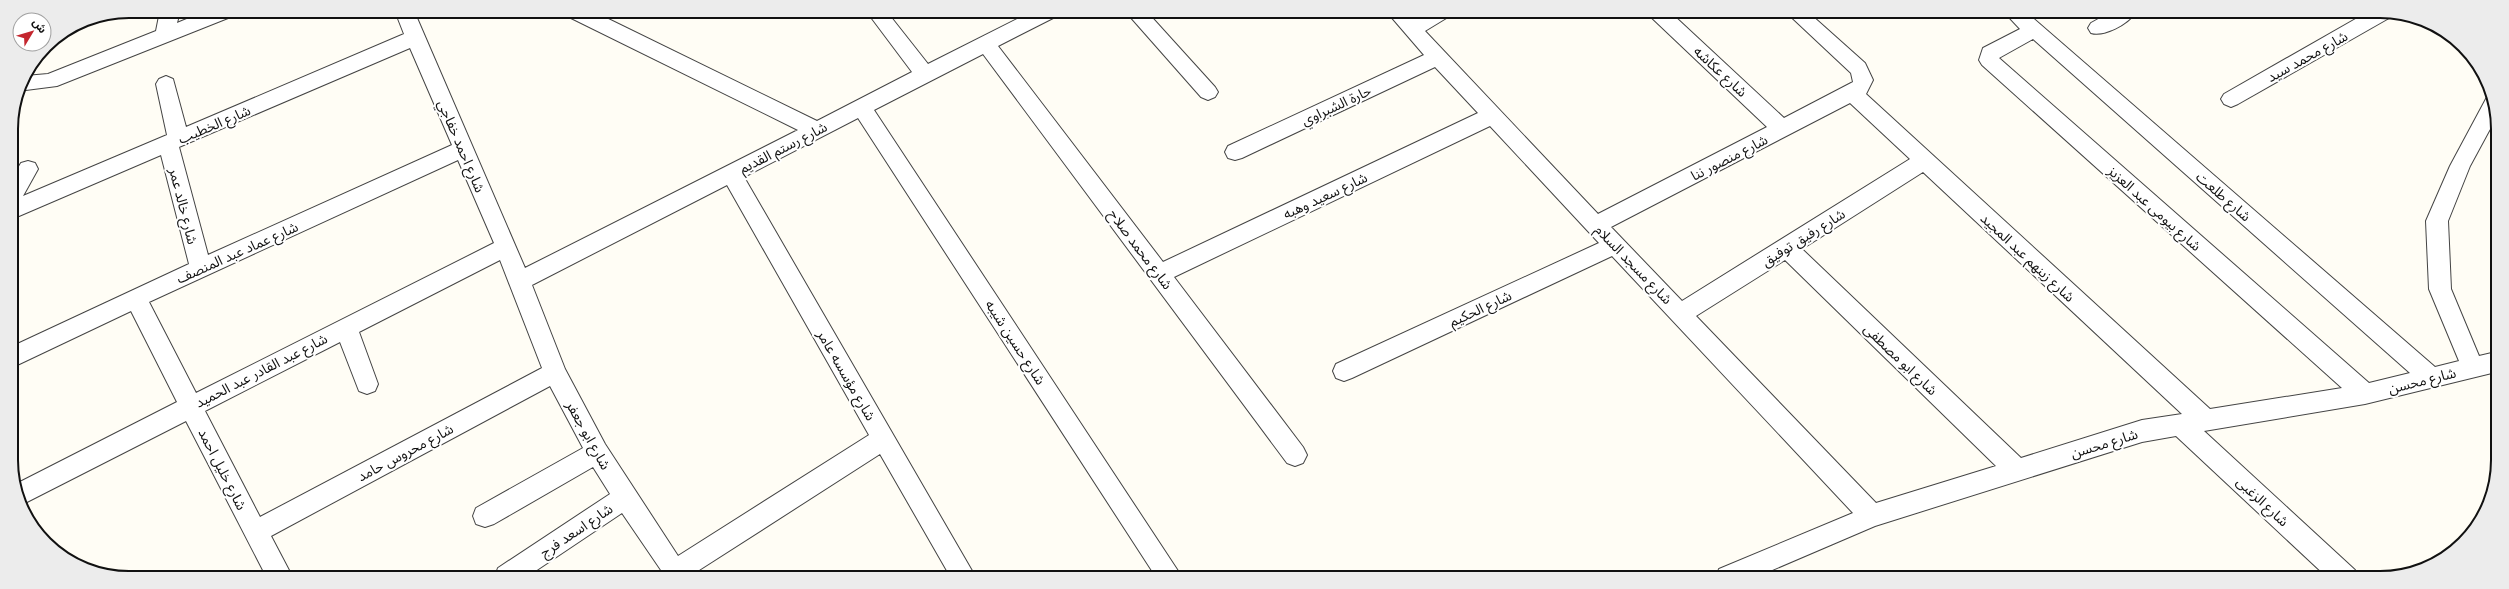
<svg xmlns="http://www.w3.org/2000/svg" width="2509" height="589" font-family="'PT Serif','Noto Sans Arabic',serif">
<rect width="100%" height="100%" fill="#fffdf5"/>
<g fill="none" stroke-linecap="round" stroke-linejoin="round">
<defs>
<g id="street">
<path d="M 160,11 L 180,11 L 177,23 L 206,11 L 236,11 L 233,16 L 57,86 L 18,91 L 25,76 L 48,74 L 156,31 Z"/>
<path d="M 395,11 L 414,11 L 525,268 L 798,130 L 567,16 L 565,11 L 592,11 L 817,121 L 912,72 L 867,12 L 887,12 L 928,64 L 1031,12 L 1058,12 L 1055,17 L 998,46 L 1163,262 L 1478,113 L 1435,67 L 1242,158 L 1235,160 L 1228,158 L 1225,152 L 1228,146 L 1424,55 L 1387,12 L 1408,12 L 1414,19 L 1425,12 L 1450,12 L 1448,17 L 1425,31 L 1598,214 L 1767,127 L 1652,18 L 1650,13 L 1671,13 L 1784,118 L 1853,82 L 1851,73 L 1787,13 L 1809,13 L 1865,63 L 1873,80 L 1866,94 L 2210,409 L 2342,388 L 1982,65 L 1979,60 L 1983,48 L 2020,29 L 2005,13 L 2027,13 L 2435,367 L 2459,361 L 2429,289 L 2426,221 L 2450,166 L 2487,97 L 2492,95 L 2496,106 L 2496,118 L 2470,166 L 2448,221 L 2451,289 L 2479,356 L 2496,352 L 2496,372 L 2365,404 L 2204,431 L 2355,570 L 2358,578 L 2328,578 L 2176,436 L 2142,442 L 1875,526 L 1756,577 L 1716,577 L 1719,569 L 1853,513 L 1612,256 L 1352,378 L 1344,381 L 1336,378 L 1333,371 L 1336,364 L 1599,243 L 1490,126 L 1174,277 L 1303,447 L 1307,455 L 1303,463 L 1295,466 L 1287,463 L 983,54 L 874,110 L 1182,577 L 1156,577 L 858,118 L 744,177 L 975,576 L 950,576 L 880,454 L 693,574 L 693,576 L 665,576 L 622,513 L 528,576 L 495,576 L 498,568 L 610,494 L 593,467 L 494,524 L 485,527 L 476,524 L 473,516 L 476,508 L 583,448 L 550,386 L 271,536 L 292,576 L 266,576 L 186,421 L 21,505 L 14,485 L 177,402 L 131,311 L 13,367 L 13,346 L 189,264 L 161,155 L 12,219 L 12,178 L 21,163 L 28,161 L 35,163 L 38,169 L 23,196 L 167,135 L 156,84 L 159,79 L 166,76 L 173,79 L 186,127 L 404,34 ZM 2033,39 L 2410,373 L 2369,383 L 1999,58 ZM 410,48 L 452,145 L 208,255 L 179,147 ZM 1850,103 L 1910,159 L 1682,301 L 1611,227 ZM 458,160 L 494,243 L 196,393 L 149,302 ZM 1923,172 L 2182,414 L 2142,420 L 2021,458 L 1802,249 ZM 727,185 L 869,435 L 678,556 L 605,444 L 565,369 L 532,285 ZM 500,260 L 542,368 L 260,517 L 205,411 L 340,342 L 359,391 L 367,394 L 375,391 L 378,384 L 359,332 ZM 1785,260 L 1996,466 L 1876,503 L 1696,316 Z"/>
<path d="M 1126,12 L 1147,12 L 1215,87 L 1218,92 L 1215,97 L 1208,100 L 1201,97 Z"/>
<path d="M 2109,13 L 2135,13 C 2128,24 2104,37 2091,33 L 2088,28 L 2091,23 Z"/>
<path d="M 2366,13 L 2391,13 L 2389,18 L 2238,104 L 2231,107 L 2224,104 L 2221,99 L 2224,94 Z"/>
</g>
</defs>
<!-- street casing -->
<use href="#street" stroke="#444" stroke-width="2"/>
<!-- street -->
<use href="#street" fill="#fff" fill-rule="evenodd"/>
</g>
<g text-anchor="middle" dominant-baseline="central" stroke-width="4" stroke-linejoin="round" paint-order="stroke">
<!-- street labels -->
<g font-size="14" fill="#111" stroke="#fff">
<text transform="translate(2307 56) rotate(-29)">شارع محمد سيد</text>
<text transform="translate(1721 71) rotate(43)">شارع عكاشه</text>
<text transform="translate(1336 105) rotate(-25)">حارة الشبراوي</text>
<text transform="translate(214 124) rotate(-23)">شارع الخطيب</text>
<text transform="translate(462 146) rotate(67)">شارع احمد خفاجي</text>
<text transform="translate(783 147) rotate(-27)">شارع رستم القديم</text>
<text transform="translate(1729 157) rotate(-27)">شارع منصور ننا</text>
<text transform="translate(1325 195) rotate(-25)">شارع سعيد وهبه</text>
<text transform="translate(2224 196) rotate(41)">شارع طلعت</text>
<text transform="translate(184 206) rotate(76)">شارع خالد عمر</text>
<text transform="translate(2155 208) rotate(42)">شارع بيومى عبد العزيز</text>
<text transform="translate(1803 237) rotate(-32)">شارع رفيق توفيق</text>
<text transform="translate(1141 249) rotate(53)">شارع محمد صلاح</text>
<text transform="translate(237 252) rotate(-24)">شارع عماد عبد المنصف</text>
<text transform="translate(2028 257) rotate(43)">شارع زينهم عبد المجيد</text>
<text transform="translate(1634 264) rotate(46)">شارع مسجد السلام</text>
<text transform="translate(1480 308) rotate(-25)">شارع الحكيم</text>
<text transform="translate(1016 342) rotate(57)">شارع حسين شيبه</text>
<text transform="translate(1901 359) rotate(44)">شارع ابو مصطفى</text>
<text transform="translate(261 370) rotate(-27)">شارع عبد القادر عبد الحميد</text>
<text transform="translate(847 375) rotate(60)">شارع مؤسسه عامر</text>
<text transform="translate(2422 380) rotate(-14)">شارع محسن</text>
<text transform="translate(589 435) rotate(61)">شارع ابو جعفر</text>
<text transform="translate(2104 443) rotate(-17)">شارع محسن</text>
<text transform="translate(405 452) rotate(-28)">شارع محروس حامد</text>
<text transform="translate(223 469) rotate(63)">شارع خليل احمد</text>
<text transform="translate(2263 501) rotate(43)">شارع الزغبى</text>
<text transform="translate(576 530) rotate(-34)">شارع اسعد فرج</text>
</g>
</g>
<!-- crop -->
<path d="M0 0H2509V589H0ZM129 18H2380A111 111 0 0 1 2491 129V460A111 111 0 0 1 2380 571H129A111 111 0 0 1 18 460V129A111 111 0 0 1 129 18Z" fill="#ececec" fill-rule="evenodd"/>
<path fill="none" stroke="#111" stroke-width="2" d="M129 18H2380A111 111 0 0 1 2491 129V460A111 111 0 0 1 2380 571H129A111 111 0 0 1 18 460V129A111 111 0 0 1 129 18Z"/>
<!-- north arrow -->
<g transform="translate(32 32) rotate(52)"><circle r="19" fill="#ffffff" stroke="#a0a0a0"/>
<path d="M0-3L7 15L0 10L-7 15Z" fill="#c4262e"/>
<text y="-6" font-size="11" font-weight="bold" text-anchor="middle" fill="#111111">ش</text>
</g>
</svg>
